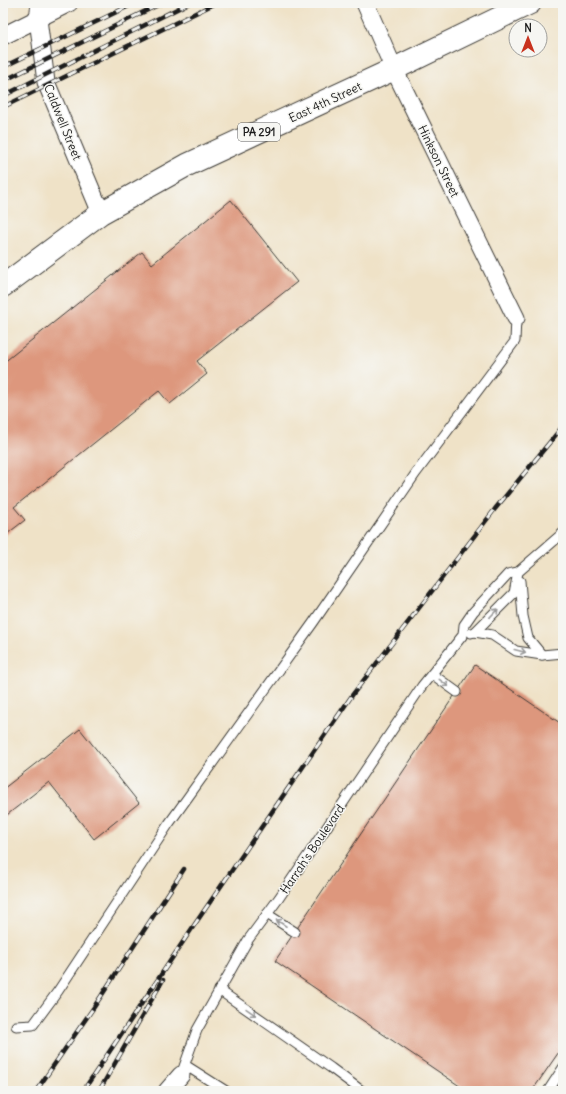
<svg xmlns="http://www.w3.org/2000/svg" width="566" height="1094" font-family="Delius,sans-serif">
<rect width="100%" height="100%" fill="#f6f6f2"/>
<filter id="ink" filterUnits="userSpaceOnUse"><feTurbulence type="fractalNoise" baseFrequency=".025" numOctaves="2"/><feDisplacementMap in="SourceGraphic" scale="8" xChannelSelector="R" yChannelSelector="G"/><feConvolveMatrix kernelMatrix="1 2 1 2 8 2 1 2 1" color-interpolation-filters="sRGB"/></filter>
<filter id="wash" filterUnits="userSpaceOnUse"><feTurbulence type="fractalNoise" baseFrequency=".012" numOctaves="4" result="noise"/><feDisplacementMap in="SourceGraphic" scale="16" xChannelSelector="R" yChannelSelector="G"/><feGaussianBlur stdDeviation="0.9" result="paint"/><feColorMatrix in="noise" values="0 0 0 0 0 0 0 0 0 0 0 0 0 0 0 0 0 1.4 0 .05"/><feComposite in="paint" operator="in"/></filter>
<g filter="url(#wash)">
<rect width="100%" height="100%" fill="#efe2c7"/>
<g id="blocks">
<!-- building -->
<g fill="#dd977d">
<path d="M 231,200 L 297,282 L 197,361 L 207,374 L 170,404 L 159,391 L 14,507 L 25,520 L 3,537 L 3,363 L 142,252 L 152,264 Z"/>
<path d="M 475,665 L 563,725 L 563,1046 L 532,1091 L 467,1091 L 275,961 Z"/>
<path d="M 80,729 L 139,803 L 94,839 L 49,782 L 3,818 L 3,789 Z"/>
</g>
</g>
</g>
<g filter="url(#ink)">
<use href="#blocks" fill-opacity="0" stroke="#3c3a36" stroke-width="1"/>
<g fill="none" stroke-linecap="round" stroke-linejoin="round">
<defs>
<g id="lane">
<path d="M 520,581 L 523,616 L 528,638 L 542,655"/>
<path d="M 475,632 L 492,635 L 516,651 L 542,655 L 563,653"/>
<path d="M 471,633 L 475,632 L 514,593 L 518,572"/>
<path d="M 432,674 L 457,692"/>
<path d="M 267,914 L 295,932"/>
<path d="M 219,990 L 331,1068 L 362,1091"/>
<path d="M 16,1026 L 33,1025 L 58,991 L 168,825 L 313,623 L 416,473 L 515,341 L 516,318"/>
<path d="M 185,1065 L 226,1091"/>
<path d="M 181,1075 L 197,1030 L 248,940 L 279,898 L 422,686 L 463,635 L 464,625 L 473,612 L 508,574 L 518,572 L 563,533"/>
<path d="M 548,1091 L 563,1068"/>
</g>
<g id="street">
<path d="M 40,3 L 38,19 L 46,82 L 101,213"/>
<path d="M 365,3 L 394,69 L 516,318"/>
<path d="M 3,36 L 69,3"/>
<path d="M 167,1091 L 181,1075"/>
</g>
<path id="primary" d="M 3,286 L 101,213 L 187,165 L 394,69 L 530,3"/>
</defs>
<!-- lane casing -->
<use href="#lane" stroke="#3c3a36" stroke-width="11"/>
<!-- street casing -->
<use href="#street" stroke="#3c3a36" stroke-width="19"/>
<!-- primary casing -->
<use href="#primary" stroke="#3c3a36" stroke-width="24"/>
<!-- lane -->
<use href="#lane" stroke="#fff" stroke-width="9"/>
<!-- street -->
<use href="#street" stroke="#fff" stroke-width="17"/>
<!-- primary -->
<use href="#primary" stroke="#fff" stroke-width="22"/>
<defs>
<g id="rail">
<path d="M 3,67 L 135,3"/>
<path d="M 3,81 L 162,3"/>
<path d="M 3,96 L 189,3"/>
<path d="M 3,107 L 216,3"/>
<path d="M 36,1091 L 94,1007 L 184,869"/>
<path d="M 83,1091 L 197,921 L 353,694 L 495,509 L 563,426"/>
<path d="M 99,1091 L 163,980"/>
</g>
</defs>
<!-- rail casing -->
<use href="#rail" stroke="#1c1c1c" stroke-width="4.5"/>
<!-- rail -->
<use href="#rail" stroke="#f6f6f2" stroke-width="3" stroke-dasharray="9" stroke-linecap="butt"/>
</g>
<!-- one-way arrows -->
<defs><path id="oneway-shaft" d="M-6 0H5M1.5-3L5.5 0L1.5 3" fill="none" stroke-width="1.6" stroke-linecap="round" stroke-linejoin="round"/></defs>
<g stroke="#999">
<use href="#oneway-shaft" transform="translate(494 613) rotate(-46)"/>
<use href="#oneway-shaft" transform="translate(520 651) rotate(14)"/>
<use href="#oneway-shaft" transform="translate(444 683) rotate(37)"/>
<use href="#oneway-shaft" transform="translate(281 923) rotate(-147)"/>
<use href="#oneway-shaft" transform="translate(251 1012) rotate(35)"/>
</g>
</g>
<g text-anchor="middle" dominant-baseline="central" stroke-width="3" stroke-linejoin="round" paint-order="stroke">
<!-- shield labels -->
<rect fill="#f6f6f2" stroke="#5d5d5c" stroke-width="1" x="238" y="123" width="42" height="18" rx="3"/>
<g font-size="11" font-weight="bold" fill="#1c1c1c">
<text x="259" y="132">PA 291</text>
</g>
<!-- street labels -->
<g font-size="12" fill="#1c1c1c" stroke="#f6f6f2">
<text transform="translate(325 102) rotate(-25)">East 4th Street</text>
<text transform="translate(63 122) rotate(68)">Caldwell Street</text>
<text transform="translate(439 161) rotate(64)">Hinkson Street</text>
<text transform="translate(312 849) rotate(-56)">Harrah's Boulevard</text>
</g>
</g>
<!-- margin -->
<rect width="566" height="1094" fill="none" stroke="#f6f6f2" stroke-width="16"/>
<!-- north arrow -->
<g transform="translate(528 38)"><circle r="19" fill="#f6f6f2" stroke="#9f9f9c"/>
<path d="M0-3L7 15L0 10L-7 15Z" fill="#c8321e"/>
<text y="-6" font-size="11" font-weight="bold" text-anchor="middle" fill="#1c1c1c">N</text>
</g>
</svg>
